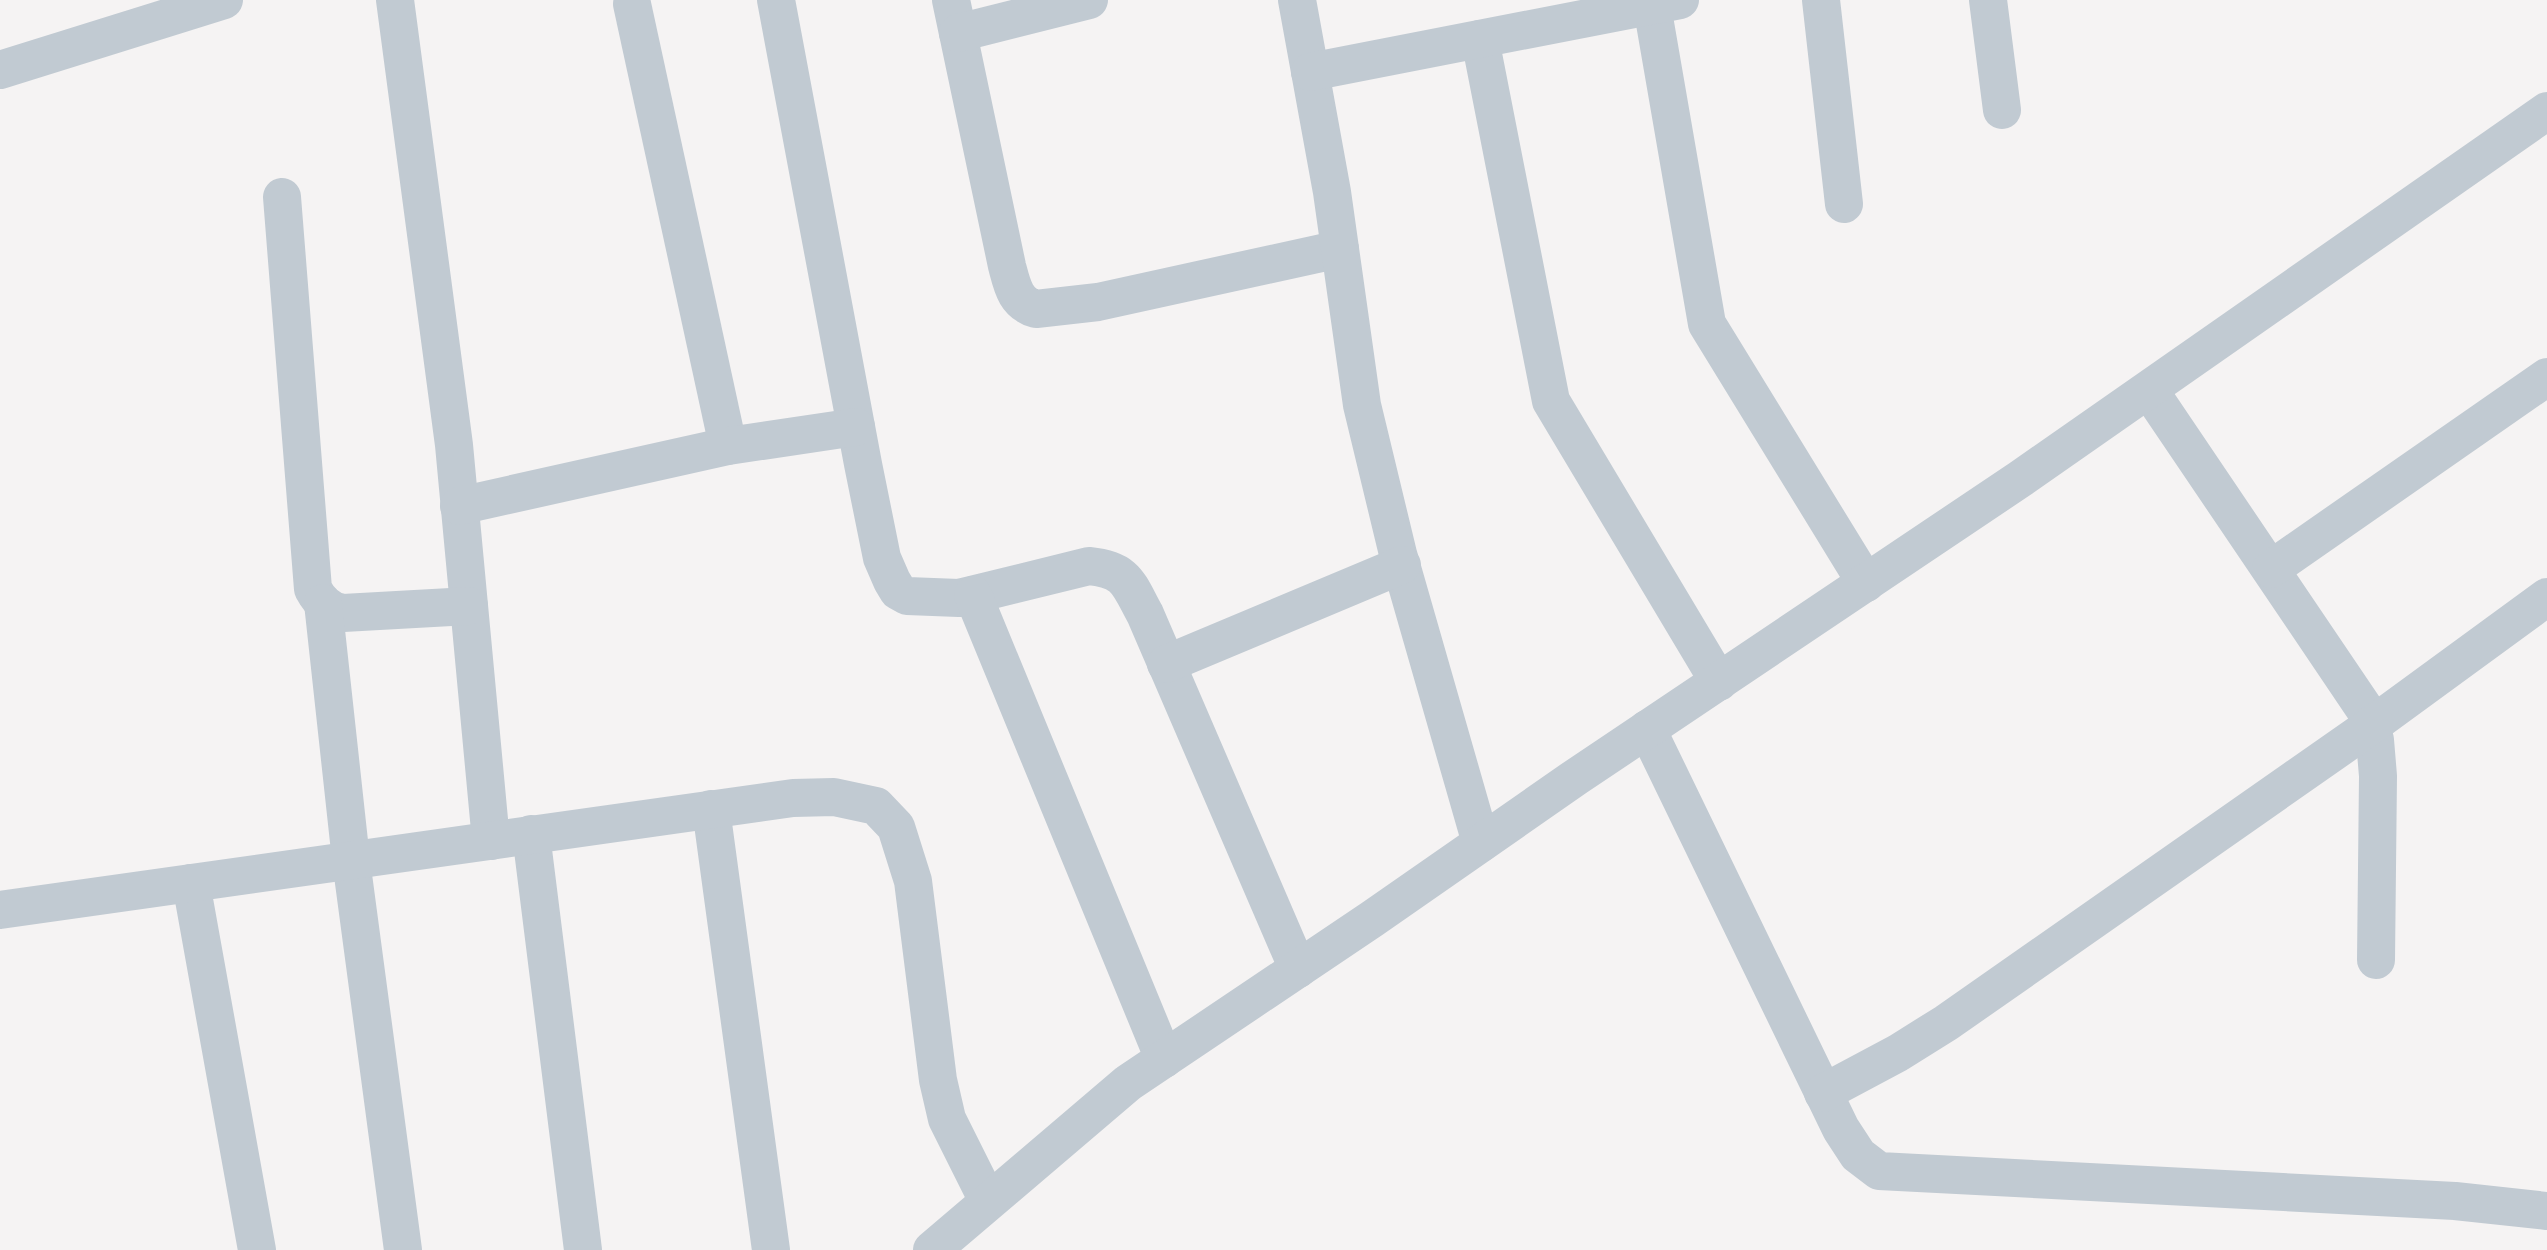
<svg xmlns="http://www.w3.org/2000/svg" width="2547" height="1250" font-family="Cabin,sans-serif">
<rect width="100%" height="100%" fill="#f5f3f3"/>
<g fill="none" stroke-linecap="round" stroke-linejoin="round">
<!-- minor -->
<g stroke="#c1cad2" stroke-width="38">
<path d="M 395,0 L 454,445 L 491,841"/>
<path d="M 776,0 L 863,464 L 882,558 L 892,581 L 898,591 L 907,596 L 959,598 L 1089,566 C 1127,570 1128,583 1145,614 L 1298,969"/>
<path d="M 951,0 L 1007,266 C 1012,285 1015,303 1036,309 L 1098,302 L 1340,249"/>
<path d="M 1297,0 L 1332,192 L 1362,405 L 1398,554 L 1481,843"/>
<path d="M 1651,0 L 1707,324 L 1866,583"/>
<path d="M 1821,0 L 1844,204"/>
<path d="M 1988,0 L 2002,110"/>
<path d="M 632,4 L 728,446"/>
<path d="M 958,33 L 1089,0"/>
<path d="M 1480,39 L 1551,401 L 1719,682"/>
<path d="M 0,70 L 224,0"/>
<path d="M 1310,72 L 1680,0"/>
<path d="M 282,197 L 313,589 C 320,602 329,611 343,613 L 469,606"/>
<path d="M 2149,390 L 2368,714 L 2375,740 L 2378,776 L 2376,960"/>
<path d="M 459,506 L 728,446 L 856,427"/>
<path d="M 2271,569 L 2547,377"/>
<path d="M 973,595 L 1164,1059"/>
<path d="M 323,603 L 351,860 L 403,1250"/>
<path d="M 1166,664 L 1402,565"/>
<path d="M 1647,729 L 1841,1129 L 1858,1155 L 1879,1171 L 2455,1201 L 2547,1211"/>
<path d="M 711,809 L 771,1250"/>
<path d="M 531,834 L 583,1250"/>
<path d="M 191,883 L 257,1250"/>
<path d="M 0,910 L 793,798 L 834,797 L 876,806 L 896,827 L 913,881 L 938,1080 L 947,1119 L 988,1201"/>
<path d="M 1823,1093 L 1898,1053 L 1946,1023 L 2372,725 L 2547,597"/>
<path d="M 932,1250 L 1128,1083 L 1372,919 L 1576,777 L 2020,479 L 2547,111"/>
</g>
</g>
</svg>
